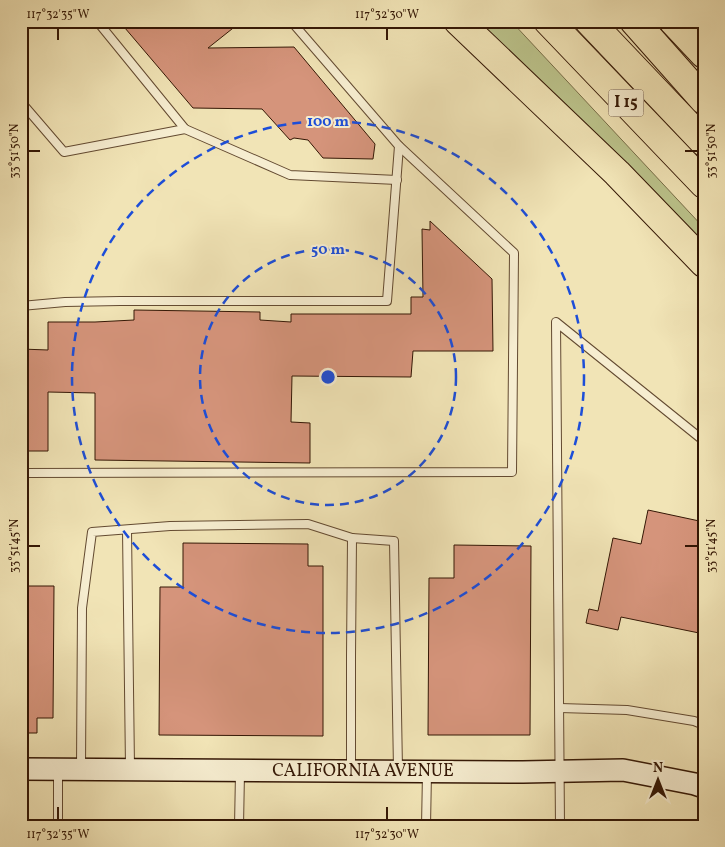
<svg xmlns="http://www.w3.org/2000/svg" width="725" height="847" font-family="Vollkorn,serif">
<rect width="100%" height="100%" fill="#f1e4b6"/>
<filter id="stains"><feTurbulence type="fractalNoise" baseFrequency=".004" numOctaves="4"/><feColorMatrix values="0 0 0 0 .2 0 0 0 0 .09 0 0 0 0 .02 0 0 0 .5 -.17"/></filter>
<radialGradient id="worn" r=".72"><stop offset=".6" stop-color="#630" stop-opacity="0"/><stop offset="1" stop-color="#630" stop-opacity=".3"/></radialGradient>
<!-- green -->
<path fill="#bcc48c" stroke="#786e48" d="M 469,21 L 511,21 L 704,228 L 704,246 Z"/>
<!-- building -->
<g fill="#d5947b" stroke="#341705">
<path d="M 119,21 L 242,21 L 208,48 L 294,47 L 375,144 L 373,159 L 323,158 L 308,140 L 294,138 L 290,140 L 262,109 L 193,108 Z"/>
<path d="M 430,221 L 492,279 L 493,351 L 413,351 L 411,377 L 292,376 L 291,422 L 310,423 L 310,463 L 95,460 L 95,393 L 48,392 L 48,451 L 21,451 L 21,349 L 48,350 L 48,322 L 95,322 L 134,320 L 134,310 L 260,312 L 260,320 L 291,322 L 291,314 L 411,314 L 411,297 L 423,297 L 422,229 L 430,230 Z"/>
<path d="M 648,510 L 704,522 L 704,634 L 621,617 L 618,630 L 586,623 L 589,609 L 598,611 L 613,538 L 641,544 Z"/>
<path d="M 183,543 L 308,544 L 308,566 L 323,566 L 323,736 L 159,735 L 160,587 L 183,587 Z"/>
<path d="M 454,545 L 531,546 L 530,735 L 428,735 L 429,578 L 454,578 Z"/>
<path d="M 21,586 L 54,586 L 53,718 L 37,718 L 37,733 L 21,733 Z"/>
</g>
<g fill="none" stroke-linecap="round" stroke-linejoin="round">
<defs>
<g id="lane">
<path d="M 97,21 L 185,129 L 290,175 L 397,180"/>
<path d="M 21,102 L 64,152 L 185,129"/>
<path d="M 21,306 L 65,302 L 120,301 L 387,301 L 399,146 L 291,21"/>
<path d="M 21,473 L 512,472 L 514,253 L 399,146"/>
<path d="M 127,530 L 130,767"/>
<path d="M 352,538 L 394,541 L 398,769"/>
<path d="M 560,708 L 627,710 L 694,721 L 704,725"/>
<path d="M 81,767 L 82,608 L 92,532 L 170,526 L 308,524 L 352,538 L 351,656 L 351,770"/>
<path d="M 58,826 L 58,771"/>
<path d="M 239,826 L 240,773"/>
<path d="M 426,826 L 427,773"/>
<path d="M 560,826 L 556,322 L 704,441"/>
</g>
<path id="secondary" d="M 21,769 L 523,772 L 623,770 L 695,784 L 704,787"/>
<g id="highway">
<path d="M 458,21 L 617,173 L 704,263"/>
<path d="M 548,21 L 704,184"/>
<path d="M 589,21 L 704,142"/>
<path d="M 634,21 L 704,100"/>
<path d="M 673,21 L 704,54"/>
</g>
</defs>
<!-- lane casing -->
<use href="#lane" stroke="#634a31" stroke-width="10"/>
<!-- secondary casing -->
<use href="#secondary" stroke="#341705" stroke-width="24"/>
<!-- highway casing -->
<use href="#highway" stroke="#341705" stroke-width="30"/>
<!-- lane -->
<use href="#lane" stroke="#f6edd0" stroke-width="8"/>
<!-- secondary -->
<use href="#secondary" stroke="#f6edd0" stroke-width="21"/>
<!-- highway -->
<use href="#highway" stroke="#f1e4b6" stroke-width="28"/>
</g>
<!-- ticks -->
<path fill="none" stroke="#341705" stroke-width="2" d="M 58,28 L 58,40M 387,28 L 387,40M 28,151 L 40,151M 685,151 L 698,151M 28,546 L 40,546M 685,546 L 698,546M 58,807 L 58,820M 387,807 L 387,820"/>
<!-- distance rings -->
<g fill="none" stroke="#1d4ed8" stroke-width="2.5" stroke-dasharray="9 6">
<circle cx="328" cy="377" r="128"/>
<circle cx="328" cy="377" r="256"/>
</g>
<g text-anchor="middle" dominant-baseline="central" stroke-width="4" stroke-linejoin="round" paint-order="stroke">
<!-- shield labels -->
<rect fill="#f6edd0" stroke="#6e5742" stroke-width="1" x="608.5" y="89.5" width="35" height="27" rx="4"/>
<g font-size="16" font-weight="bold" fill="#341705">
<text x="626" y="103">I 15</text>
</g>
<!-- street labels -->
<g font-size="18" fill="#341705" stroke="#f6edd0">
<text x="363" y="771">CALIFORNIA AVENUE</text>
</g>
</g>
<circle cx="328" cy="377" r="8" fill="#1d4ed8" stroke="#f6edd0" stroke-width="2.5"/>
<g font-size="15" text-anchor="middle" font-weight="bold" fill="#1d4ed8" stroke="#f6edd0" stroke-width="4" stroke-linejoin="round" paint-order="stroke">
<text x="328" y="126">100 m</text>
<text x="328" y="254">50 m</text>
</g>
<!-- margin -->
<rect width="725" height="847" fill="none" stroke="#f1e4b6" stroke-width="55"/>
<!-- north arrow -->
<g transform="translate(658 780)" stroke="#f6edd0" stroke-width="4" paint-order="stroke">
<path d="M0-4L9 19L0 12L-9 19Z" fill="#341705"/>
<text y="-8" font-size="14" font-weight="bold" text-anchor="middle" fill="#341705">N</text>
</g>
<rect x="28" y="28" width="670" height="792" fill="none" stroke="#341705" stroke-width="2"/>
<g font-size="12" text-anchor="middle" fill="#341705">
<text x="58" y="18">117°32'35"W</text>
<text x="387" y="18">117°32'30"W</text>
<text transform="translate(14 151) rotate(-90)" y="4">33°51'50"N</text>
<text transform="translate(711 151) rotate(-90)" y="4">33°51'50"N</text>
<text transform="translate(14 546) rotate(-90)" y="4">33°51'45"N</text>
<text transform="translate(711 546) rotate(-90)" y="4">33°51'45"N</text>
<text x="58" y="838">117°32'35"W</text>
<text x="387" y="838">117°32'30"W</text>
</g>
<rect width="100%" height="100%" filter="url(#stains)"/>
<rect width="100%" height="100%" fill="url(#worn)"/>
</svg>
